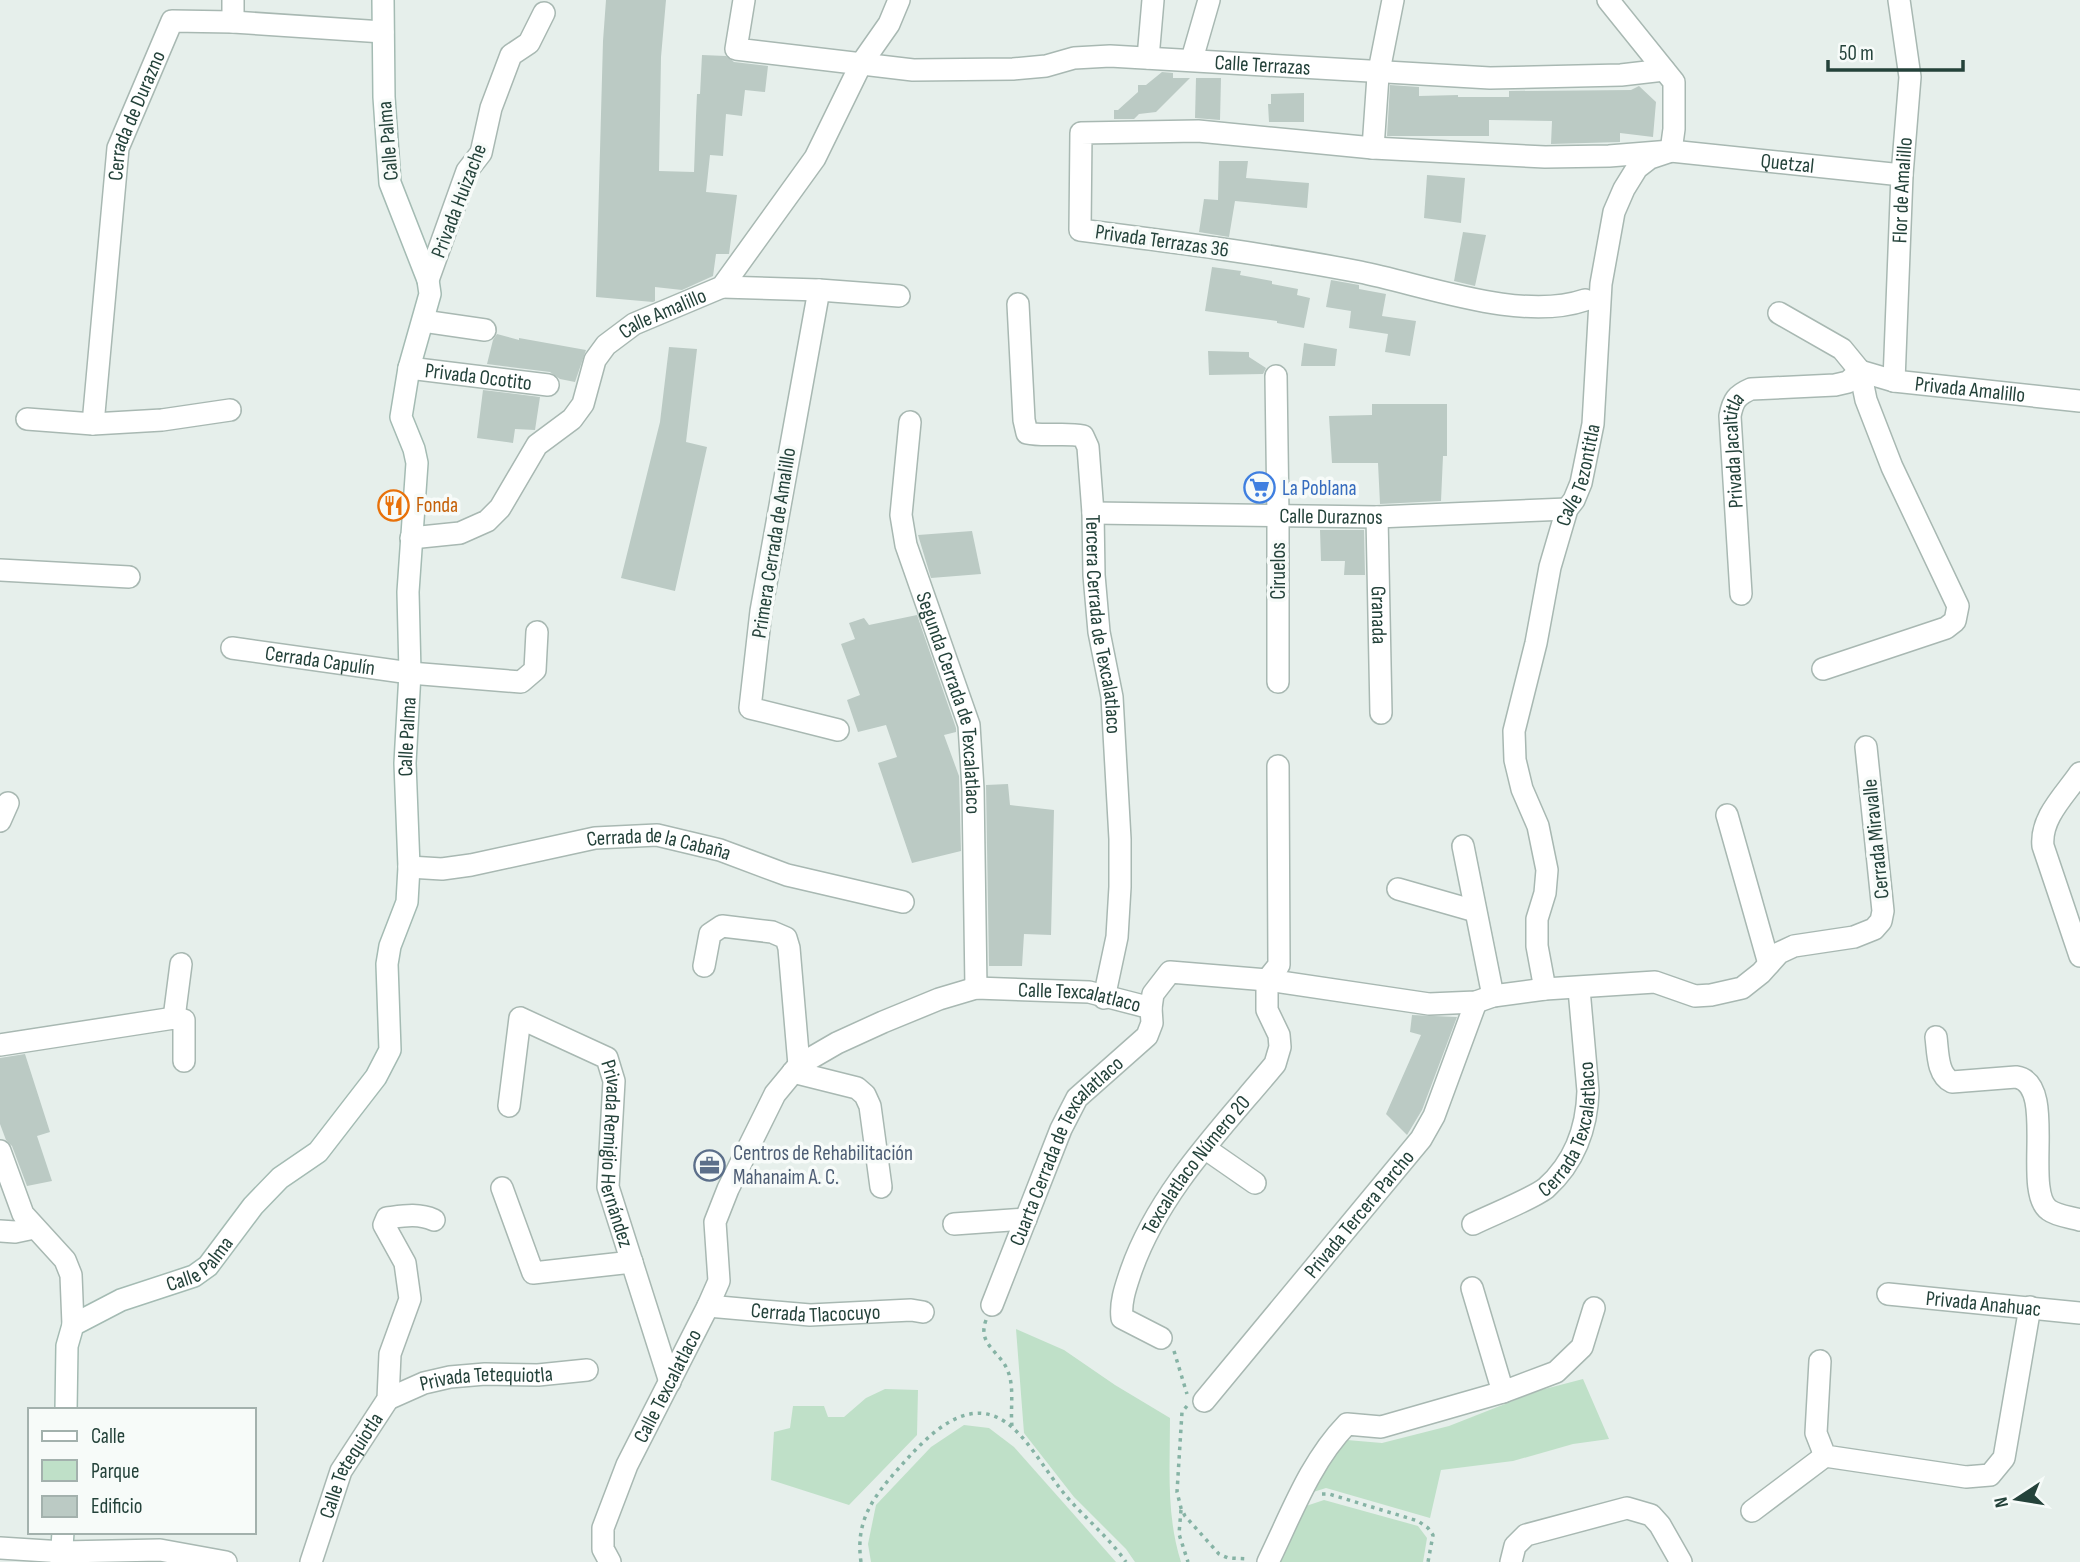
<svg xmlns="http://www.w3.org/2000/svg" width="2080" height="1562" font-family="'Sofia Sans Condensed',sans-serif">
<rect width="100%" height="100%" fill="#e6efeb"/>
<!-- green -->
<g fill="#bfe0c8">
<path d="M 1016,1329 L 1064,1350 L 1115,1385 L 1170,1418 C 1170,1467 1166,1515 1181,1562 L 1135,1562 L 1126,1549 L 1074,1497 L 1024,1433 Z"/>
<path d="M 1583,1379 L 1609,1439 L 1573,1444 L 1513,1461 L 1441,1470 L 1430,1518 L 1326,1488 L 1307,1494 L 1331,1446 L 1347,1440 L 1382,1443 L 1449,1426 L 1541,1390 Z"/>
<path d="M 885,1389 L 918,1390 L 917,1435 L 849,1505 L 771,1480 L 774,1432 L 790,1428 L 793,1406 L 824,1406 L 828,1417 L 844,1417 L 866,1398 Z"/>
<path d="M 964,1425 L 989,1428 L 1014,1447 L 1116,1562 L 871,1562 L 868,1544 L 876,1505 L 931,1447 Z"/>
<path d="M 1324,1500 L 1418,1526 L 1427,1538 L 1423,1562 L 1277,1562 L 1306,1506 Z"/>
</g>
<!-- building -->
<g fill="#bbcac4">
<path d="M 606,0 L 666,0 L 661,57 L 659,171 L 694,172 L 696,116 L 697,94 L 700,94 L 702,55 L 726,56 L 734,62 L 768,66 L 765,92 L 745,90 L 742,116 L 726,114 L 723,156 L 710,155 L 706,192 L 737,195 L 729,254 L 716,254 L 713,276 L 682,290 L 655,287 L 655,301 L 653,302 L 596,297 L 603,41 Z"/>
<path d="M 1162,72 L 1173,73 L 1173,78 L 1190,78 L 1156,112 L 1139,114 L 1134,119 L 1114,119 L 1114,110 L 1118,110 L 1138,92 L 1138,85 L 1146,85 Z"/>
<path d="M 1196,78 L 1221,78 L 1220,120 L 1195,118 Z"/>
<path d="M 1390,85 L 1419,87 L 1419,96 L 1458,95 L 1458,97 L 1509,97 L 1509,91 L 1631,90 L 1639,86 L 1656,102 L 1653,137 L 1620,133 L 1620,142 L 1551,144 L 1552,121 L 1489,120 L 1489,136 L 1387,136 Z"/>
<path d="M 1304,93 L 1304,122 L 1269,122 L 1268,104 L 1271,104 L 1271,94 Z"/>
<path d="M 1219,161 L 1248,161 L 1246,178 L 1309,183 L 1307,208 L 1235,201 L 1229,237 L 1199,232 L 1204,199 L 1218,200 Z"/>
<path d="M 1427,175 L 1465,178 L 1461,223 L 1424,218 Z"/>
<path d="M 1463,232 L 1486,235 L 1475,286 L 1454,281 Z"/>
<path d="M 1212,267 L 1241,271 L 1240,275 L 1272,281 L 1272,284 L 1298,289 L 1297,295 L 1310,298 L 1304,328 L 1277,323 L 1277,321 L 1205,311 Z"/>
<path d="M 1331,280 L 1359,285 L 1359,289 L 1386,294 L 1382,316 L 1416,321 L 1410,356 L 1385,352 L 1388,334 L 1349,328 L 1351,311 L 1326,307 Z"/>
<path d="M 497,334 L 519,340 L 519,338 L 586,350 L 575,382 L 560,379 L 550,372 L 487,364 L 493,340 Z"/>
<path d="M 1304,343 L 1337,349 L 1335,366 L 1301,366 Z"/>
<path d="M 669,347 L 697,349 L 686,442 L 707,447 L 675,591 L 621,578 L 660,422 Z"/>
<path d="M 1208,351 L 1249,352 L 1249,357 L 1266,368 L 1263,374 L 1209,375 Z"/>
<path d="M 483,390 L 540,397 L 535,430 L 515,429 L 513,443 L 477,438 Z"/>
<path d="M 1372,404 L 1447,404 L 1447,456 L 1443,456 L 1441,501 L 1380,504 L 1378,463 L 1332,463 L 1329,416 L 1372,415 Z"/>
<path d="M 1320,530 L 1364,530 L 1365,575 L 1344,575 L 1345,561 L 1321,561 Z"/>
<path d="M 972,531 L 981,574 L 931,578 L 918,535 Z"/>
<path d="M 917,615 L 956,728 L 956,732 L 944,735 L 959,776 L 961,851 L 912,863 L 878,763 L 897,757 L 886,725 L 858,732 L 847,700 L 860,695 L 841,644 L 855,639 L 849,623 L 864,618 L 869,625 Z"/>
<path d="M 1008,784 L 1010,805 L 1054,810 L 1051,935 L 1024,934 L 1022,966 L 989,966 L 986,785 Z"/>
<path d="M 1412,1015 L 1457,1017 L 1422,1110 L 1407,1135 L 1386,1114 L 1421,1035 L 1410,1032 Z"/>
<path d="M 25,1054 L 50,1132 L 37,1136 L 52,1181 L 27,1186 L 12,1146 L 6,1140 L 0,1124 L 0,1058 Z"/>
</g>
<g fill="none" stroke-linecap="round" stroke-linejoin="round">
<defs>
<g id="street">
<path id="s1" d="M 744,0 L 736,49 L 913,70 L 1013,69 L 1046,66 L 1074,58 L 1110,56 L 1490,78 L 1621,75 L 1664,70"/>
<path d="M 233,22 L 233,0"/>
<path d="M 1148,58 L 1153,0"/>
<path d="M 1192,59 L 1209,0"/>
<path d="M 1373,148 L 1378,76 L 1393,0"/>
<path d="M 428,280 L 467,171 L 481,153 L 491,108 L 511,55 L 529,43 L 544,13"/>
<path d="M 722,287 L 819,290 L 899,296"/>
<path d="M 819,290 L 761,611 L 750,708 L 838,730"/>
<path id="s2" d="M 1585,300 C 1521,322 1425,285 1360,272 C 1267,254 1174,242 1080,230 L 1081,133 L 1198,131 L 1373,148 L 1545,157 L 1609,156 L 1671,151 L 1902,175"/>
<path id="s3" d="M 1018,304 L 1024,420 L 1027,433 C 1046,437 1064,432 1083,436 L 1088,447 L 1093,513 L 1094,575 L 1099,632 L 1112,697 L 1120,839 L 1120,887 L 1117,937 L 1104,998"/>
<path d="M 1779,313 L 1842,349 L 1860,371 L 1866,400 L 1892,467 L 1958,606 L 1955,621 L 1946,628 L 1823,669"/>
<path d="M 423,321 L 485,330"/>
<path id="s4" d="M 409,368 L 548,385"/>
<path id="s5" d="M 1860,371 L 1894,381 L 2080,401"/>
<path d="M 1276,376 L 1278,516 L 1278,682"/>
<path id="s6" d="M 1894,381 L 1902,175 L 1910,77 L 1899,0"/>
<path d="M 27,419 L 93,424 L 162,420 L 230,410"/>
<path id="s7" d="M 910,422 L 901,515 L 906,545 L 969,725 L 973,789 L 976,988"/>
<path id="s8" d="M 93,424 L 118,148 L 172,21 L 233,22 L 383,32"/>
<path id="s9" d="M 1093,513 L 1377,517 L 1567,509"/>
<path id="s10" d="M 1377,517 L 1381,713"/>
<path id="s11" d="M 411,538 L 460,533 L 487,521 L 500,508 L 537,445 L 572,419 L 583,404 L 595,360 L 606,345 L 634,324 L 722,287 L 815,158 L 861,64 L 889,24 L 899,0"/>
<path d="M 0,570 L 129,577"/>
<path id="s12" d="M 1741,594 L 1730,416 C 1733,400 1737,395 1751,389 L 1835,385 L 1848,382 L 1860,371"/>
<path id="s13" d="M 232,648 L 410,673 L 521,682 L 535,670 L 537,632"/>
<path d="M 2080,773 C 2065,795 2040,818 2043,846 L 2080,956"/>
<path d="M 1727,815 L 1769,964"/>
<path d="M 0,821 L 8,803"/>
<path d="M 1463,846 L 1493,996"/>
<path id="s14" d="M 409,867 L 442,869 L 471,865 L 595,838 L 657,835 L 720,850 L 787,875 L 903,902"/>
<path d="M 1398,889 L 1475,911"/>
<path d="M 704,966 L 710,934 L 722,926 L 772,932 L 786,938 L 789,948 L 799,1065"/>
<path id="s15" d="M 1545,989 L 1537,946 L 1537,919 L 1545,893 L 1547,870 L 1538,826 L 1522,789 L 1515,760 L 1514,731 L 1536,643 L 1550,567 L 1567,509 L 1574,500 L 1581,483 L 1593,424 L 1601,284 L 1614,212 L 1624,189 L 1637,168 L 1650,158 L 1671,151 L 1674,129 L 1674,82 L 1608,0"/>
<path d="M 174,1018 L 181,964"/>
<path d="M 1936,1037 C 1938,1052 1937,1075 1952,1082 L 2016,1077 C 2058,1083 2022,1191 2049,1210 C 2057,1216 2071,1217 2080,1220"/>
<path d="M 0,1045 L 174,1018 L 184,1020 L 184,1061"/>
<path d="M 793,1072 L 857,1088 L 865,1095 L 870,1106 L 881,1187"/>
<path id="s16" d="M 509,1106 L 520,1018 L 607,1058 L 614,1081 L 608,1187 L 670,1382"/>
<path d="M 1206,1149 L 1255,1183"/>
<path d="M 0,1151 L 23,1214 L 65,1260 L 71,1275 L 73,1325"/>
<path d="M 502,1188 L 533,1273 L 632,1262"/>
<path d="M 954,1224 L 1026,1219"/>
<path id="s17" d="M 1473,1224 C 1491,1215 1532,1199 1546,1188 C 1574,1163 1587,1128 1588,1091 L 1579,989"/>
<path d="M 0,1231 L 15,1232 L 34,1228"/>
<path d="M 1472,1288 L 1503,1392"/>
<path id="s18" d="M 1888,1294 L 2080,1313"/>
<path id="s19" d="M 992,1305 L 1061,1129 L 1077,1098 L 1147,1036 L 1152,1023 L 1151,1008"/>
<path id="s20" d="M 708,1306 L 810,1315 L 911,1310 L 923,1312"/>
<path id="s21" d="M 1161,1338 L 1122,1318 C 1120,1302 1126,1286 1131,1271 C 1159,1191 1222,1128 1275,1064 L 1280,1047 L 1279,1035 L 1267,1010 L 1267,980 L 1279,965 L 1278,766"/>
<path d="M 1820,1361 L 1816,1433 L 1825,1456 L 1966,1477 L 1990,1475 L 2004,1458 L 2030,1307"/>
<path id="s22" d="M 388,1399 L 424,1383 L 450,1377 L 485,1374 L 538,1375 L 587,1370"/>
<path id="s23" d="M 1204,1401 L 1421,1139 L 1434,1116 L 1476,1002"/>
<path d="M 1752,1511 L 1825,1456"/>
<path d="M 0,1548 L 63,1552 L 160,1550 L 226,1562"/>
<path id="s24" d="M 311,1562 L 341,1471 L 388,1399 L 390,1354 L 410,1299 L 405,1263 L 384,1225 L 387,1218 C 403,1216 418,1213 434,1220"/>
<path id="s25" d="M 610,1562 L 603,1549 L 603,1528 L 627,1465 L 708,1306 L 719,1281 L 715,1222 L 728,1189 L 775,1094 L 799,1065 L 837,1043 L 883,1022 L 939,999 L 976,988 L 1089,992 L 1151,1008 L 1153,994 L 1170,972 L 1267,980 L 1429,1004 L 1476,1002 L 1493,996 L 1545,989 L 1655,982 L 1695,996 L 1711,995 L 1742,988 L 1761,973 L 1779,953 L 1794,946 L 1854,937 L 1874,929 L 1881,921 L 1883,911 L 1866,747"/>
<path d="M 1268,1562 C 1291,1515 1310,1462 1347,1424 L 1381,1427 L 1503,1392 L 1556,1372 L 1582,1347 L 1594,1308"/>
<path d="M 1511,1562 L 1515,1546 L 1526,1535 L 1627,1508 L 1651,1515 L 1660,1525 L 1681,1562"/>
</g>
<g id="secondary">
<path id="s26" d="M 66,1410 L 67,1346 L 73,1325 L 121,1300 L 194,1276 L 208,1266 L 253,1206 L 280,1178 L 318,1152 L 376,1077 L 390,1050 L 387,964 L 390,946 L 407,902 L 409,867 L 405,763 L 410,673 L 408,592 L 417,463 L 414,449 L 401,417 L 409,368 L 430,294 L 428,280 L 390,183 L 384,97 L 383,0"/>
<path d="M 61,1562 L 63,1532"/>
</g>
</defs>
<!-- street casing -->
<use href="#street" stroke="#a8b8b2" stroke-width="24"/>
<!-- secondary casing -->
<use href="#secondary" stroke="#a4bbb3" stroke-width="24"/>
<!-- path -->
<g stroke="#86b3a5" stroke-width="3.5" stroke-dasharray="3.5 5" stroke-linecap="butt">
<path d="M 986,1320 C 977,1344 999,1351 1007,1369 C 1015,1386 1010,1408 1012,1426"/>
<path d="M 1174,1351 L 1187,1394"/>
<path d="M 1187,1406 L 1182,1412 L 1177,1492 L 1181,1508 L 1185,1516 L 1219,1554 L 1228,1558 L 1249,1559"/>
<path d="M 1322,1494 L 1329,1494 L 1418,1521 L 1428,1528 L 1433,1535 L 1428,1562"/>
<path d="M 1181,1510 L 1179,1534 L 1188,1562"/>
<path d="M 861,1562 C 855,1521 873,1497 899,1468 C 927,1436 970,1389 1013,1428 C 1030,1443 1047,1472 1062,1491 C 1082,1516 1108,1536 1126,1562"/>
</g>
<!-- street -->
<use href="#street" stroke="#fff" stroke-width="21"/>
<!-- secondary -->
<use href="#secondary" stroke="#fff" stroke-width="21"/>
</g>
<!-- icons -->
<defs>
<symbol id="supermarket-ring" viewBox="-11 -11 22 22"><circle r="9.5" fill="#f7fbf9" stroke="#3f7fe0" stroke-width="1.5"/><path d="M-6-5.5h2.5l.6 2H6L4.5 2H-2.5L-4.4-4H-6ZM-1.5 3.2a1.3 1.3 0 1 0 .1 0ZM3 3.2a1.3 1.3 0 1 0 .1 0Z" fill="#3f7fe0"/></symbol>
<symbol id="restaurant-ring" viewBox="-11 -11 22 22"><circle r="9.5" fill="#f7fbf9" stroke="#e8710a" stroke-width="1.5"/><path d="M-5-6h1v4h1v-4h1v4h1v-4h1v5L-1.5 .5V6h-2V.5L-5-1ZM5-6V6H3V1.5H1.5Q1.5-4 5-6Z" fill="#e8710a"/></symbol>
<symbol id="office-ring" viewBox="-11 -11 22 22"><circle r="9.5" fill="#f7fbf9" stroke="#5c6f8a" stroke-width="1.5"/><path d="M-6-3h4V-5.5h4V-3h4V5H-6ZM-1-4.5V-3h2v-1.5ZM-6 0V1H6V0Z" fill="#5c6f8a"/></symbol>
</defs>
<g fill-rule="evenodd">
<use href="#supermarket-ring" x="1242" y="470" width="35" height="35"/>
<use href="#restaurant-ring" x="376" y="488" width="35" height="35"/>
<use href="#office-ring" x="692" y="1148" width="35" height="35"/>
</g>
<g text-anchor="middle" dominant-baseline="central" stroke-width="7" stroke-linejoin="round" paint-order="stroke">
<!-- street labels -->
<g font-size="21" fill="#24423a" stroke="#f7fbf9">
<text stroke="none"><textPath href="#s1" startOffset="579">Calle Terrazas</textPath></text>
<text stroke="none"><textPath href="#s8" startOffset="313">Cerrada de Durazno</textPath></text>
<text transform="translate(388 141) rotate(-95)">Calle Palma</text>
<text stroke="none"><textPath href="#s2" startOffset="1318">Quetzal</textPath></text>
<text stroke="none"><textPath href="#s6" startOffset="191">Flor de Amalillo</textPath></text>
<text transform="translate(459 201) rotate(-69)">Privada Huizache</text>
<text transform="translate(1162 241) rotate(8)">Privada Terrazas 36</text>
<text stroke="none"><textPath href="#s11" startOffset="362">Calle Amalillo</textPath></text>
<text stroke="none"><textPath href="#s4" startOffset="70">Privada Ocotito</textPath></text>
<text stroke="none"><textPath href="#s5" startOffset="112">Privada Amalillo</textPath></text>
<text stroke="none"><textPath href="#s12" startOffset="144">Privada Jacaltitla</textPath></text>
<text stroke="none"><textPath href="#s15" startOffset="530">Calle Tezontitla</textPath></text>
<text stroke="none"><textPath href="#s9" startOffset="238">Calle Duraznos</textPath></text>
<text transform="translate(774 543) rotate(-81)">Primera Cerrada de Amalillo</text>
<text transform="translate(1278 571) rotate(-90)">Ciruelos</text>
<text stroke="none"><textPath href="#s10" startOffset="98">Granada</textPath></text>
<text stroke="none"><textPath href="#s3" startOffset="376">Tercera Cerrada de Texcalatlaco</textPath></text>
<text stroke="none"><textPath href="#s13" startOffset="89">Cerrada Capulín</textPath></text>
<text stroke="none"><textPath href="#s7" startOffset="289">Segunda Cerrada de Texcalatlaco</textPath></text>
<text stroke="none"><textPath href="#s26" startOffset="836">Calle Palma</textPath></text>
<text transform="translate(1876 839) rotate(-96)">Cerrada Miravalle</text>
<text stroke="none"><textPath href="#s14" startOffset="254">Cerrada de la Cabaña</textPath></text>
<text stroke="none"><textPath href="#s25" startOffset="845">Calle Texcalatlaco</textPath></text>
<text stroke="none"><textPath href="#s17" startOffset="147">Cerrada Texcalatlaco</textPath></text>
<text stroke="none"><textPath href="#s19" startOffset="173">Cuarta Cerrada de Texcalatlaco</textPath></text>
<text stroke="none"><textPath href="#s16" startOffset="282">Privada Remigio Hernández</textPath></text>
<text stroke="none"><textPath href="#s21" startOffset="217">Texcalatlaco Número 20</textPath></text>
<text stroke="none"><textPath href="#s23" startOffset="243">Privada Tercera Parcho</textPath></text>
<text stroke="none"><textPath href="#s26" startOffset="228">Calle Palma</textPath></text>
<text stroke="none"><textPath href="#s18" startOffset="96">Privada Anahuac</textPath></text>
<text stroke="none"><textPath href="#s20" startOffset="108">Cerrada Tlacocuyo</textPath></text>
<text stroke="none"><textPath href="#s22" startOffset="102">Privada Tetequiotla</textPath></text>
<text stroke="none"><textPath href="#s25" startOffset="192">Calle Texcalatlaco</textPath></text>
<text stroke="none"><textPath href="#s24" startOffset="105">Calle Tetequiotla</textPath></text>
</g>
<!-- shop labels -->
<g font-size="21" fill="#366cbe" stroke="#f7fbf9" text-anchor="start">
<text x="1282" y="488">La Poblana</text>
</g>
<!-- food labels -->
<g font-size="21" fill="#c56008" stroke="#f7fbf9" text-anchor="start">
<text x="416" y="505">Fonda</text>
</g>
<!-- service labels -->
<g font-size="21" fill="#4e5e75" stroke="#f7fbf9" text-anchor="start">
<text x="733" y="1153">Centros de Rehabilitación<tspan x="733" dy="24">Mahanaim A. C.</tspan></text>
</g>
</g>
<!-- legend -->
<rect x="28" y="1408" width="228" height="126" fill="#f7fbf9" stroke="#a3b1ad" stroke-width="2"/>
<rect x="42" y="1431" width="35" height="10" fill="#ffffff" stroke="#a3b1ad" stroke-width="2"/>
<text x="91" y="1443" font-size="21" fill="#24423a">Calle</text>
<rect x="42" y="1460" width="35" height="21" fill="#bfe0c8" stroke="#a3b1ad" stroke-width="2"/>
<text x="91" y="1478" font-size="21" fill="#24423a">Parque</text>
<rect x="42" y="1496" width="35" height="21" fill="#bbcac4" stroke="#a3b1ad" stroke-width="2"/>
<text x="91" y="1513" font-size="21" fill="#24423a">Edificio</text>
<!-- north arrow -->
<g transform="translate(2017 1499) rotate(258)" stroke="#f7fbf9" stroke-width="5" paint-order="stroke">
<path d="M0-5L12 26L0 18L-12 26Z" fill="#24423a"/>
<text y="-10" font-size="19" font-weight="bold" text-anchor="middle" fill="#24423a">N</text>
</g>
<!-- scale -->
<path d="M1828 60v10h135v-10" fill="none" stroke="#24423a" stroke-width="3.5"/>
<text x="1839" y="60" font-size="21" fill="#24423a" stroke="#f7fbf9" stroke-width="5" paint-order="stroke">50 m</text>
</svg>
